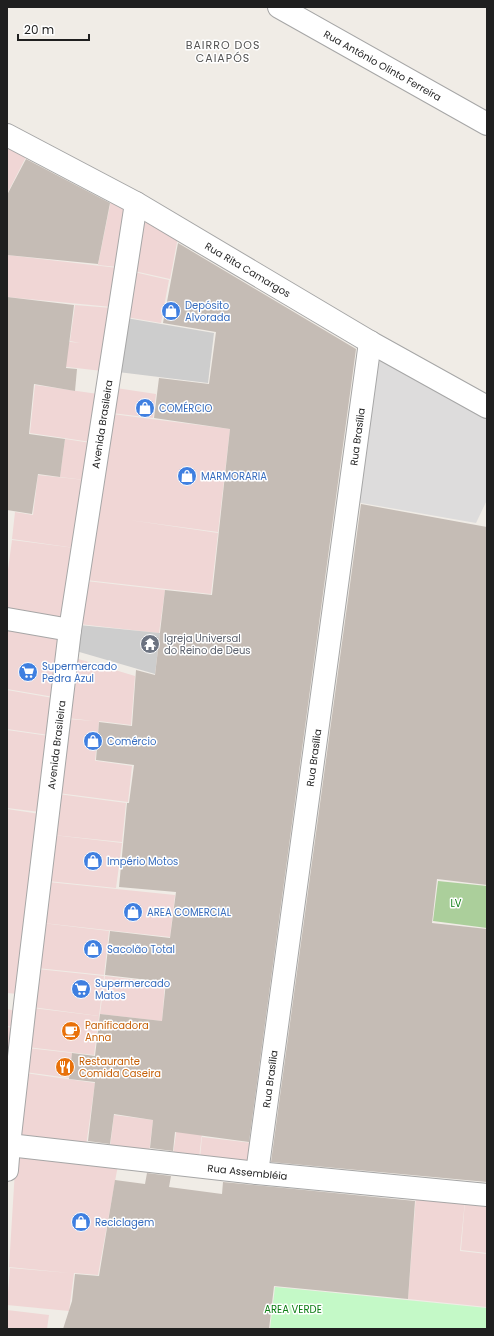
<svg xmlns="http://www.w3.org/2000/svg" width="494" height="1336" font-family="Poppins,sans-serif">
<rect width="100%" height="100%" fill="#f0ece6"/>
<!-- residential -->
<path fill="#dddcdc" d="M 376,355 L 487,417 L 487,500 L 476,523 L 356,502 Z"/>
<!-- commercial -->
<g fill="#f0d6d5">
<path d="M 7,144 L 27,155 L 7,194 Z"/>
<path d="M 111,200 L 127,208 L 118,267 L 98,265 Z"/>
<path d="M 141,215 L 178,237 L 170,279 L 134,271 Z"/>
<path d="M 7,255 L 118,268 L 112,307 L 7,297 Z"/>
<path d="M 134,272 L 169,280 L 161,323 L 126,317 Z"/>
<path d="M 75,305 L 112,308 L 102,371 L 50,365 L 53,340 L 80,343 L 70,341 Z"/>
<path d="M 35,385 L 98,394 L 91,442 L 30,433 Z"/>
<path d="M 116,388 L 156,394 L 153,418 L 112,413 Z"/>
<path d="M 112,414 L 230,429 L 218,532 L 129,520 L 218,533 L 211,594 L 86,580 Z"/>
<path d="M 65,439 L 91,443 L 85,480 L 60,477 Z"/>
<path d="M 38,475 L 85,480 L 79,521 L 57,518 L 79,521 L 75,548 L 12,539 L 15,512 L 33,515 Z"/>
<path d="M 12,540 L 75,548 L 63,621 L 7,612 L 7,577 Z"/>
<path d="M 86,581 L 165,590 L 159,633 L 79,624 Z"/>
<path d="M 7,627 L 61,636 L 54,697 L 7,689 Z"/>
<path d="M 75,658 L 135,676 L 131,725 L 99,721 L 95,761 L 90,760 L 132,766 L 128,802 L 58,793 L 67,719 L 94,721 L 67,718 Z"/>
<path d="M 7,690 L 53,698 L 49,735 L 7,729 Z"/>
<path d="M 7,730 L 49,736 L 40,812 L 7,808 Z"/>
<path d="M 58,794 L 126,803 L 122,842 L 53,835 Z"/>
<path d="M 7,809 L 40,814 L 18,994 L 7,993 Z"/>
<path d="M 53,835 L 122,843 L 116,888 L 48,881 Z"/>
<path d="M 48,882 L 175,895 L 170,937 L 43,923 Z"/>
<path d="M 42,923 L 109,931 L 104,975 L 37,968 Z"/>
<path d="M 37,969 L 104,976 L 99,1016 L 32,1007 Z"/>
<path d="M 105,976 L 165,983 L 162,1021 L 100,1014 Z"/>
<path d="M 32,1008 L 99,1016 L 94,1055 L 27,1047 Z"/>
<path d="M 7,1009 L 15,1011 L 13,1027 L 7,1026 Z"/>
<path d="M 7,1027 L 13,1028 L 7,1086 Z"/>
<path d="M 27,1048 L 72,1053 L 69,1078 L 25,1072 Z"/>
<path d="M 25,1073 L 95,1083 L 86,1146 L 17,1137 Z"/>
<path d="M 180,1105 L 205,1108 L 199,1158 L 173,1155 Z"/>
<path d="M 114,1115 L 153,1120 L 149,1153 L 110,1148 Z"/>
<path d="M 202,1137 L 252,1143 L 249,1164 L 200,1158 Z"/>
<path d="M 16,1154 L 118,1165 L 98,1275 L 74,1273 L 69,1311 L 7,1305 L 10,1268 L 70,1273 L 9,1267 Z"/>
<path d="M 416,1196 L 465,1200 L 460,1251 L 487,1254 L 487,1307 L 408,1299 Z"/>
<path d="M 465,1201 L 487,1203 L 487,1253 L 461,1250 Z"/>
<path d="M 7,1310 L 49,1315 L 47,1329 L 7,1329 Z"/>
</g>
<!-- religious -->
<g fill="#cdcdcd">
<path d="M 126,318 L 214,333 L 208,383 L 118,372 Z"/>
<path d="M 79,625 L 160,633 L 155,674 L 76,651 Z"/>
</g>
<!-- forest -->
<path fill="#abcf9b" d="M 438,881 L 487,886 L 487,928 L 433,921 Z"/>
<!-- park -->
<path fill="#c4f9c7" d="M 275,1287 L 487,1308 L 487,1329 L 270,1329 Z"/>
<!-- building -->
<g fill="#c5bcb5">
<path d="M 26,159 L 110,203 L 98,264 L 7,255 L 7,195 Z"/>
<path d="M 178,243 L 356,349 L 249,1142 L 175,1132 L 173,1151 L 150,1148 L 153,1120 L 114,1114 L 110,1144 L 88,1141 L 95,1082 L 69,1079 L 72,1053 L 95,1056 L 100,1014 L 162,1021 L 166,982 L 105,975 L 110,931 L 170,938 L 176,892 L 119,887 L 127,803 L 129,803 L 134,765 L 96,760 L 99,722 L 132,726 L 136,670 L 155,675 L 165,590 L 212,595 L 230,429 L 154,418 L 159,378 L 209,384 L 216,332 L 163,323 Z"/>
<path d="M 7,297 L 74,305 L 66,368 L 77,369 L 75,391 L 34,384 L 29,434 L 65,439 L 60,477 L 38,474 L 32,514 L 7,510 Z"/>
<path d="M 361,504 L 487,527 L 487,885 L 437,879 L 432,923 L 487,929 L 487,1182 L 271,1162 Z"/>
<path d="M 147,1173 L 171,1176 L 169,1187 L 222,1194 L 223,1182 L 415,1201 L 408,1299 L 274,1286 L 269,1329 L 63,1329 L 72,1301 L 75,1274 L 99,1276 L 115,1180 L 145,1184 Z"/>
</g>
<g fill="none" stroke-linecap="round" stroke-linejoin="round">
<defs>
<g id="minor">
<path id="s1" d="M 279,7 L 487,124"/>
<path id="s2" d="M 7,135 L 136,203 L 370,342 L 487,407"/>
<path d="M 7,619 L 70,630"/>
<path id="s3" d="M 9,1145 L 257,1173 L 487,1195"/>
<path id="s4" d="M 7,1170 L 9,1145 L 25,1004 L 70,630 L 136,203"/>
<path id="s5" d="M 257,1173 L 370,342"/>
</g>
</defs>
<!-- minor casing -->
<use href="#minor" stroke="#a6a6a6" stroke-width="24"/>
<!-- minor -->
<use href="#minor" stroke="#fff" stroke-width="22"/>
</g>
<!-- icons -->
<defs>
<symbol id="shop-disc" viewBox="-11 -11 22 22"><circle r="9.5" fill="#3f7fe0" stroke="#fff"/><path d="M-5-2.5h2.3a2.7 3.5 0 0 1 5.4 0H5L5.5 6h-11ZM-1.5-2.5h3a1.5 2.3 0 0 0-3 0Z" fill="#fff"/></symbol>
<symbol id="temple-disc" viewBox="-11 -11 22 22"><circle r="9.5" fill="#6b7280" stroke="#fff"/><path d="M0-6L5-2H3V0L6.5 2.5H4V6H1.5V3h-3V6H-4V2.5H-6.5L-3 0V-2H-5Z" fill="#fff"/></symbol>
<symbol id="supermarket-disc" viewBox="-11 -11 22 22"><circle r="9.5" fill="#3f7fe0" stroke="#fff"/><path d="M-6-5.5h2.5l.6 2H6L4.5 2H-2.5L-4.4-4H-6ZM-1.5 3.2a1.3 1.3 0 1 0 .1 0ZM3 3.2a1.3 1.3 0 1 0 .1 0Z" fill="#fff"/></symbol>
<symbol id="cafe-disc" viewBox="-11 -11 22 22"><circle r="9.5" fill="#e8710a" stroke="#fff"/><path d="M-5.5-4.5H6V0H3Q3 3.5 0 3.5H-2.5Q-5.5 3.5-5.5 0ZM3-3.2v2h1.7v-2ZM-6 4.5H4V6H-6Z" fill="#fff"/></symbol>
<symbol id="restaurant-disc" viewBox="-11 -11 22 22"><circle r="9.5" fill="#e8710a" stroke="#fff"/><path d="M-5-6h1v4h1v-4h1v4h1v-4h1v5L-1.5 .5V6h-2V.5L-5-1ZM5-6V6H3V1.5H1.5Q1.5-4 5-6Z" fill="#fff"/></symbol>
</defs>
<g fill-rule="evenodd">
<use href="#shop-disc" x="160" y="300" width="22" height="22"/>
<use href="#shop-disc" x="134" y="397" width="22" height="22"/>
<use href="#shop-disc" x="176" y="465" width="22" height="22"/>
<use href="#temple-disc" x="139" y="633" width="22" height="22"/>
<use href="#supermarket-disc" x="17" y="661" width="22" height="22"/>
<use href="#shop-disc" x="82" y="730" width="22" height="22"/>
<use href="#shop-disc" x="82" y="850" width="22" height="22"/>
<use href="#shop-disc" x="122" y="901" width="22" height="22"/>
<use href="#shop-disc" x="82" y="938" width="22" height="22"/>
<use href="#supermarket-disc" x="70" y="978" width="22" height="22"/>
<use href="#cafe-disc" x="60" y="1020" width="22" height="22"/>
<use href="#restaurant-disc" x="54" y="1056" width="22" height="22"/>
<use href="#shop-disc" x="70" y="1211" width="22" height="22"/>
</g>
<g text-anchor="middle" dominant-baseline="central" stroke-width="3" stroke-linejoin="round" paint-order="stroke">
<!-- street labels -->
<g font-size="10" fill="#1f1f1f" stroke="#fff">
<text stroke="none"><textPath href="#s1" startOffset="119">Rua Antônio Olinto Ferreira</textPath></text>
<text stroke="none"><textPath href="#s2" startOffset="276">Rua Rita Camargos</textPath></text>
<text stroke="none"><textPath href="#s4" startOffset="752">Avenida Brasileira</textPath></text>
<text stroke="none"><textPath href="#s5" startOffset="743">Rua Brasília</textPath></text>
<text stroke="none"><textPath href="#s4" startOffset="428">Avenida Brasileira</textPath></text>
<text stroke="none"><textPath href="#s5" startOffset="419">Rua Brasília</textPath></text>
<text stroke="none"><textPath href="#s5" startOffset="95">Rua Brasília</textPath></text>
<text stroke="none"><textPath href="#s3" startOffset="240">Rua Assembléia</textPath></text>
</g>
<!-- shop labels -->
<g font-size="10" fill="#366cbe" stroke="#fff" text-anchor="start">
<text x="185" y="305">Depósito<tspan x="185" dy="12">Alvorada</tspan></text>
<text x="159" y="408">COMÉRCIO</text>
<text x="201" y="476">MARMORARIA</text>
<text x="42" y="666">Supermercado<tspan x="42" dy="12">Pedra Azul</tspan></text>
<text x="107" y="741">Comércio</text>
<text x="107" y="861">Império Motos</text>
<text x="147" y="912">AREA COMERCIAL</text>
<text x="107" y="949">Sacolão Total</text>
<text x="95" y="983">Supermercado<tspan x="95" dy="12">Matos</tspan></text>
<text x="95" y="1222">Reciclagem</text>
</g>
<!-- worship labels -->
<g font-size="10" fill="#5b616d" stroke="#fff" text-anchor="start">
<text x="164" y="638">Igreja Universal<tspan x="164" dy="12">do Reino de Deus</tspan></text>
</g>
<!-- park labels -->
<g font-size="10" fill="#0d7e15" stroke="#fff">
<text x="456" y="903">LV</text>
<text x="293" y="1309">AREA VERDE</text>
</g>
<!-- food labels -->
<g font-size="10" fill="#c56008" stroke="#fff" text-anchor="start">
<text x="85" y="1025">Panificadora<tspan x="85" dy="12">Anna</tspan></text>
<text x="79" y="1061">Restaurante<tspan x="79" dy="12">Comida Caseira</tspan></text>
</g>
<!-- neighbourhood labels -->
<g font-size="11" letter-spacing="1" fill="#525252" stroke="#fff">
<text x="223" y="45">BAIRRO DOS<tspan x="223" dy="13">CAIAPÓS</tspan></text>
</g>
</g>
<!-- border -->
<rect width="494" height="1336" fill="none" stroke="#1f1f1f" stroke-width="16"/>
<!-- scale -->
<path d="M18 34v6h71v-6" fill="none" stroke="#1f1f1f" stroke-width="2"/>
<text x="24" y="34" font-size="12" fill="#1f1f1f" stroke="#ffffff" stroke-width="3" paint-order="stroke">20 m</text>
</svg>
